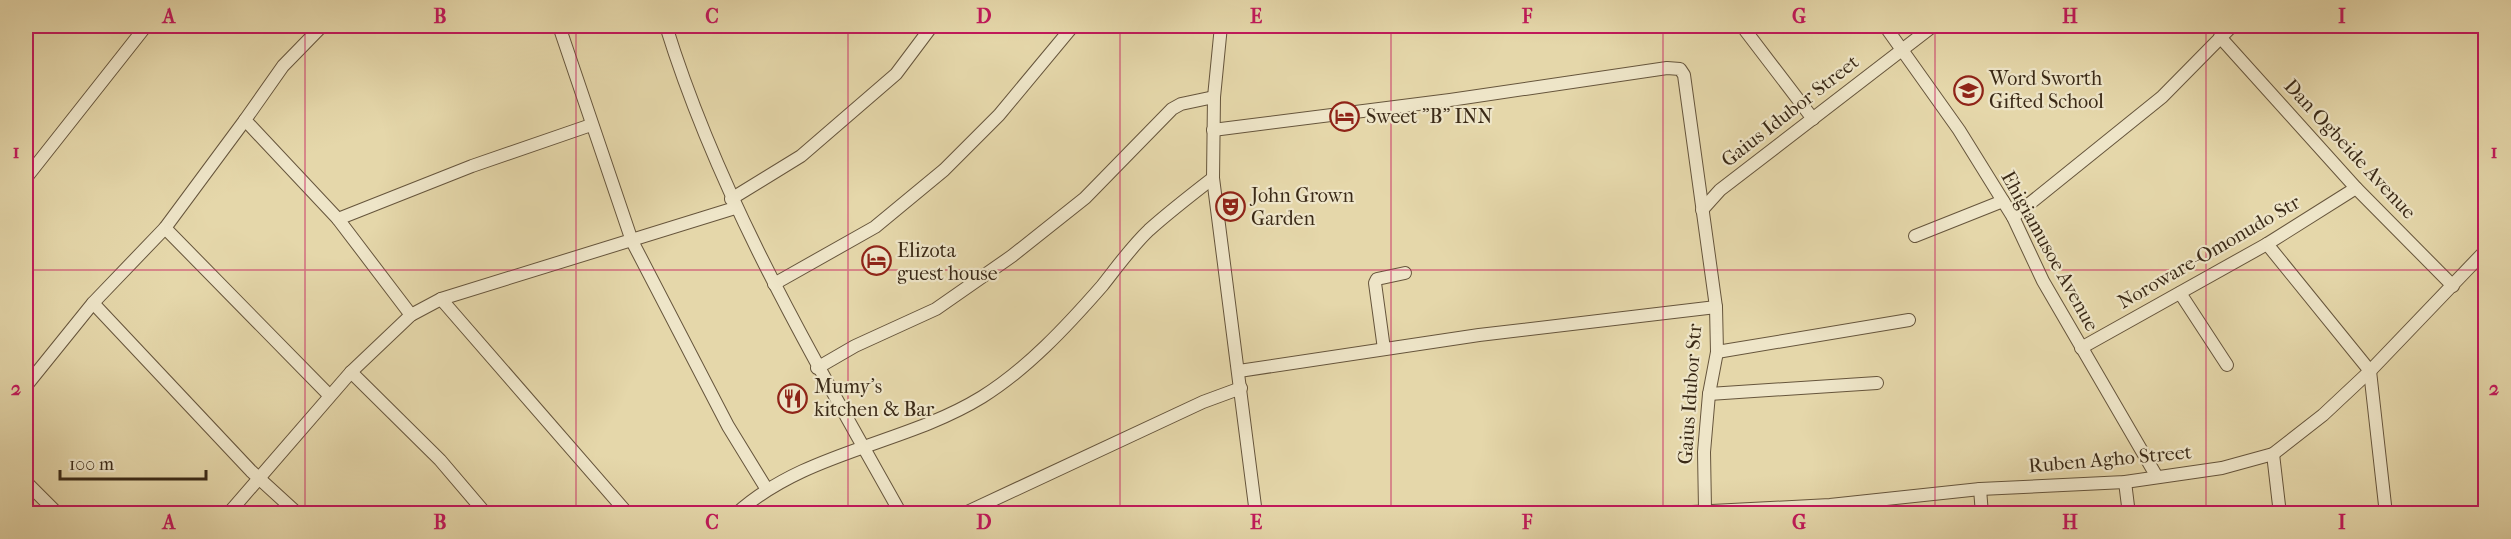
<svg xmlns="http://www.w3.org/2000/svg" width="2511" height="539" font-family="'IM FELL French Canon',serif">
<rect width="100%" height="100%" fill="#e5d7aa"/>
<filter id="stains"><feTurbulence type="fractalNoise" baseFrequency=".00333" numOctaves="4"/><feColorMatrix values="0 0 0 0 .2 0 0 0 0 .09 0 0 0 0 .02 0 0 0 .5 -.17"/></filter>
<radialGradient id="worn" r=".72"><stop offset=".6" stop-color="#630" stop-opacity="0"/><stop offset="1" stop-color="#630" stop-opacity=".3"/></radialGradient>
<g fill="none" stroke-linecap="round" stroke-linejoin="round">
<defs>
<g id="minor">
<path d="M 322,26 L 283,66 L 245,120 L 338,219 L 411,315"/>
<path d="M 559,26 L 632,241 L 728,426 L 766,488"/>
<path d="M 666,26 C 720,200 812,355 901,514"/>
<path d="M 1221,26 L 1214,97 L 1213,178 L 1256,514"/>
<path d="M 1742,26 L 1813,119"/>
<path d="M 1885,26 L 1959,130 L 2013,217 L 2043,281 L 2157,477"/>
<path d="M 2220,37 L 2356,188 L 2453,286"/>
<path d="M 1213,130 L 1450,100 L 1667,68 L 1680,69 L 1684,75 L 1716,307 L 1717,352 L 1709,394 L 1704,452 L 1705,509"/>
<path d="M 26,178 L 146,26"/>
<path d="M 731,199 L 801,156 L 896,74 L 932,26"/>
<path d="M 1702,210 L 1720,190 L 1933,26"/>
<path d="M 2013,217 L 2162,97 L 2232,26"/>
<path d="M 338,219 L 472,166 L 591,125"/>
<path d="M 165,228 L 329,395"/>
<path d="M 1915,236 L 2003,201"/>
<path d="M 2267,244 L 2370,371 L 2386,514"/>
<path d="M 774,284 L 875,227 L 944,170 L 999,115 L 1073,26"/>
<path d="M 2180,293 L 2227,365"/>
<path d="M 441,299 L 628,514"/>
<path d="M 93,303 L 251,471 L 298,514"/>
<path d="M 2081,348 L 2267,244 L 2356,188"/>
<path d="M 1384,349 L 1375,283 L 1377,279 L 1405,273"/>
<path d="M 1717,352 L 1909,320"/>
<path d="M 817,368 L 855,346 L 936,309 L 1012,256 L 1085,198 L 1172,109 L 1181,104 L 1214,97"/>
<path d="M 1239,371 L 1479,335 L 1716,307"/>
<path d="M 351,372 L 440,460 L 486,514"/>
<path d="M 26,386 L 93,303 L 165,228 L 245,120"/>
<path d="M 1709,394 L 1877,383"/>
<path d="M 2273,454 L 2280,514"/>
<path d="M 26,482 L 58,514"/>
<path d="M 2125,482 L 2129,514"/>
<path d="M 1980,489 L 1982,514"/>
<path d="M 228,514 L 351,372 L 411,315 L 441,299 L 735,208"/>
<path d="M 736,514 C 805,451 904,445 982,397 C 1027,369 1067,326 1102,286 C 1117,267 1132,246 1149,230 C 1169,212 1191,195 1213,178"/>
<path d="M 963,514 L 1203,402 L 1241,388"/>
<path d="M 1653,514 L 1830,505 L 1980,489 L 2125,482 L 2222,468 L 2273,454 L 2323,415 L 2370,371 L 2486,250"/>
</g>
</defs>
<!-- minor casing -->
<use href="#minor" stroke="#66553c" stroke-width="14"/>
<!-- minor -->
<use href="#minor" stroke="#eee5c8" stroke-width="12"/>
</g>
<!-- grid -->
<path fill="none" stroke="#c2185b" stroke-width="1.5" stroke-opacity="0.55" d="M 305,26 L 305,514M 576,26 L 576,514M 848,26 L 848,514M 1120,26 L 1120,514M 1391,26 L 1391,514M 1663,26 L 1663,514M 1935,26 L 1935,514M 2206,26 L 2206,514M 26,270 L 2486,270"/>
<!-- icons -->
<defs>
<symbol id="school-ring" viewBox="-11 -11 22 22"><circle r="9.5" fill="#eee5c8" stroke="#8f2418" stroke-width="1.5"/><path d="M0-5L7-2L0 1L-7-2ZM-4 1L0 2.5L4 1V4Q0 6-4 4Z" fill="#8f2418"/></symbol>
<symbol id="hotel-ring" viewBox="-11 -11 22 22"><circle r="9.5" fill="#eee5c8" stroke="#8f2418" stroke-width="1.5"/><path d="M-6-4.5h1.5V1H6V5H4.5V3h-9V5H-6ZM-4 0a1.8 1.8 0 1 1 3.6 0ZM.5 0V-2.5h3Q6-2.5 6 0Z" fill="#8f2418"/></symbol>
<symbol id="theatre-ring" viewBox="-11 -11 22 22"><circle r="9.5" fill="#eee5c8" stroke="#8f2418" stroke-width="1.5"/><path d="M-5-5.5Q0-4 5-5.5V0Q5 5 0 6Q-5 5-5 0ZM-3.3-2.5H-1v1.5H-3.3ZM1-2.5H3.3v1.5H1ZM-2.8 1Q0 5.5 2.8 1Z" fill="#8f2418"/></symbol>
<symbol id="restaurant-ring" viewBox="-11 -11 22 22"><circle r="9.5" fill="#eee5c8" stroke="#8f2418" stroke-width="1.5"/><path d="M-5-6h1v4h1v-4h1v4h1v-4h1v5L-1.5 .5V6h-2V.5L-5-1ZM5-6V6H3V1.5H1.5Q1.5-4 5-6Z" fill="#8f2418"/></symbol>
</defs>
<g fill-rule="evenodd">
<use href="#school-ring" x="1952" y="74" width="33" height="33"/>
<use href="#hotel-ring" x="1328" y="100" width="33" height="33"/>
<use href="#theatre-ring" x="1214" y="190" width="33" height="33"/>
<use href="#hotel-ring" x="860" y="244" width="33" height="33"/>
<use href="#restaurant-ring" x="776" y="382" width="33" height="33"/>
</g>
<g text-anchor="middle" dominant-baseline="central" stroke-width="4.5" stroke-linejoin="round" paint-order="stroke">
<!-- poi labels -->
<g font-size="20" fill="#3b2a17" stroke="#eee5c8" text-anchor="start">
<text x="1989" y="78">Word Sworth<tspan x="1989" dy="23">Gifted School</tspan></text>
<text x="1366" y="116">Sweet "B" INN</text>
<text x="1251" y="195">John Grown<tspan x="1251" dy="23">Garden</tspan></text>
<text x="897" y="250">Elizota<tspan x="897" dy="23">guest house</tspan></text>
<text x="814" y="386">Mumy's<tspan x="814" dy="23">kitchen &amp; Bar</tspan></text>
</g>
<!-- street labels -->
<g font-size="20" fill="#3b2a17" stroke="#eee5c8">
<text transform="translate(1790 111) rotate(-38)">Gaius Idubor Street</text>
<text transform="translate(2350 149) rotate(47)">Dan Ogbeide Avenue</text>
<text transform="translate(2050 251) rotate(61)">Ehigiamusoe Avenue</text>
<text transform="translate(2209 252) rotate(-30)">Noroware-Omonudo Str</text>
<text transform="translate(1690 394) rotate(-86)">Gaius Idubor Str</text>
<text transform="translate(2110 459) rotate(-5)">Ruben Agho Street</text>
</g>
</g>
<!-- margin -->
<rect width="2511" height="539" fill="none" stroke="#e5d7aa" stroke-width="66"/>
<!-- scale -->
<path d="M60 470v9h146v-9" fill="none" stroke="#3b2a17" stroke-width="3"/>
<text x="69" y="470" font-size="18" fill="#3b2a17" stroke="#eee5c8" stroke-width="4.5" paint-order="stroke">100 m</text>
<rect x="33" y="33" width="2445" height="473" fill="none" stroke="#c2185b" stroke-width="2"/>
<g font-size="20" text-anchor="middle" font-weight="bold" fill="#c2185b">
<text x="169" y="23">A</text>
<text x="440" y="23">B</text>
<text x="712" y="23">C</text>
<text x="984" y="23">D</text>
<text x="1256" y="23">E</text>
<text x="1527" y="23">F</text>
<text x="1799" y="23">G</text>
<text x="2070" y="23">H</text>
<text x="2342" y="23">I</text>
<text x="16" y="158">1</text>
<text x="2494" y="158">1</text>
<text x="16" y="395">2</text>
<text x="2494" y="395">2</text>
<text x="169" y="529">A</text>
<text x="440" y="529">B</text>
<text x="712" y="529">C</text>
<text x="984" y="529">D</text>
<text x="1256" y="529">E</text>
<text x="1527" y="529">F</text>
<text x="1799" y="529">G</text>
<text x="2070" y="529">H</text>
<text x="2342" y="529">I</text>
</g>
<rect width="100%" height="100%" filter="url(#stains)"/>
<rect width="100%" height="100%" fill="url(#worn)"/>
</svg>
